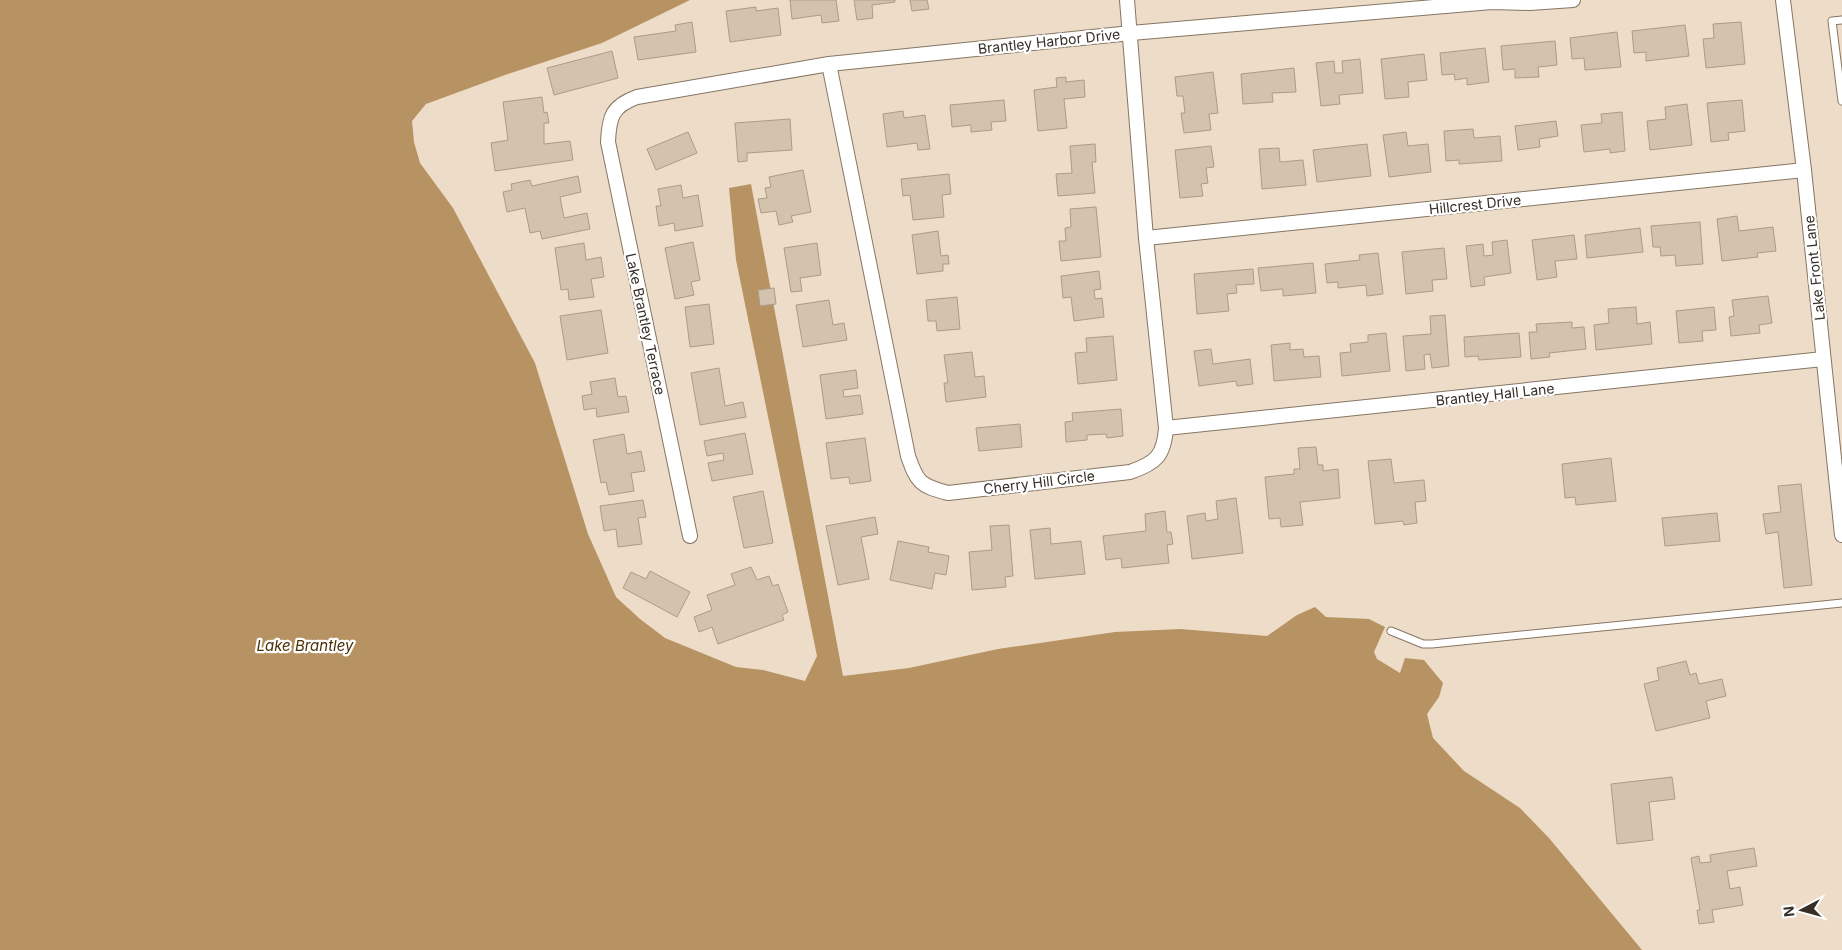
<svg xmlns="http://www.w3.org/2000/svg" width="1842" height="950" font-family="Inter,sans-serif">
<rect width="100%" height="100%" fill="#eddcc7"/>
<!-- water -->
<path fill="#b79363" d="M 0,0 L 690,0 L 602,43 L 505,75 L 426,104 L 412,121 L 414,142 L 420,163 L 453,208 L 535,363 L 588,534 L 616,597 L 640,619 L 665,638 L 736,667 L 763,670 L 805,681 L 817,656 L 736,260 L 729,188 L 751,184 L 843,676 L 909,668 L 998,649 L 1115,632 L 1180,629 L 1267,636 L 1297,615 L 1315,607 L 1326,617 L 1369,619 L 1385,627 L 1374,652 L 1377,659 L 1400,673 L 1405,658 L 1424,660 L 1443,683 L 1439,697 L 1427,714 L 1433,738 L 1464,771 L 1520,808 L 1549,838 L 1642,950 L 0,950 Z"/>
<!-- building -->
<g fill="#d3c2ae" stroke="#ab9b87">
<path d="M 790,0 L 836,0 L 839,21 L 822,23 L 821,15 L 792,19 Z"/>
<path d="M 854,0 L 895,0 L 895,2 L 872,5 L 873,18 L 857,20 Z"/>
<path d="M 910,0 L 927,0 L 929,9 L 912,11 Z"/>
<path d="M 756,7 L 756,11 L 778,8 L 781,35 L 730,42 L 726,11 Z"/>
<path d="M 692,22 L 696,52 L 638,60 L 634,37 L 676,31 L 675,25 Z"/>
<path d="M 1741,22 L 1745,64 L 1706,68 L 1703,39 L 1714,38 L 1713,24 Z"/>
<path d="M 1685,25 L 1689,56 L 1646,61 L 1646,52 L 1634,53 L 1632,31 Z"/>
<path d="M 1617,32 L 1621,67 L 1585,70 L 1584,58 L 1572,59 L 1570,38 Z"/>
<path d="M 1555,41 L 1557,65 L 1538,67 L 1539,77 L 1515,78 L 1515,69 L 1503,70 L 1501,46 Z"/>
<path d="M 1485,48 L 1489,82 L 1467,85 L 1467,78 L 1455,80 L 1454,74 L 1442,75 L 1440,53 Z"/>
<path d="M 612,51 L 618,78 L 554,95 L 547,68 Z"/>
<path d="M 1424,54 L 1427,80 L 1408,82 L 1409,97 L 1385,99 L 1381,59 Z"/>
<path d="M 1360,59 L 1363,93 L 1339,95 L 1340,104 L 1321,106 L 1316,63 L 1334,61 L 1335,73 L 1343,73 L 1342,61 Z"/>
<path d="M 1294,68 L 1296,92 L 1272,93 L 1273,102 L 1243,104 L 1241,74 Z"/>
<path d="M 1213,72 L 1218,113 L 1209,114 L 1211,130 L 1184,133 L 1181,113 L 1185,113 L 1183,96 L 1177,96 L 1175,77 Z"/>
<path d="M 1066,77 L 1066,82 L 1084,80 L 1085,97 L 1064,99 L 1067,128 L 1038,131 L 1034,90 L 1057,87 L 1056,78 Z"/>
<path d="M 542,97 L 544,113 L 547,112 L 549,123 L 544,123 L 544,144 L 570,141 L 573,160 L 495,171 L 491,143 L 508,140 L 503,102 Z"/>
<path d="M 1004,100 L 1006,121 L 991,122 L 992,130 L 971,132 L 971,125 L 952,127 L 950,105 Z"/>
<path d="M 1742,100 L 1745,131 L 1728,133 L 1729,140 L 1711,142 L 1707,103 Z"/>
<path d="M 1687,104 L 1692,145 L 1650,150 L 1647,121 L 1666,119 L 1665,107 Z"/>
<path d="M 903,111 L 904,118 L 925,115 L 930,149 L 918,150 L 917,143 L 887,147 L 883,114 Z"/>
<path d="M 1622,112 L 1625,151 L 1610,153 L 1610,149 L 1584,152 L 1581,125 L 1602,123 L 1601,114 Z"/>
<path d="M 790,119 L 792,150 L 747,153 L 747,161 L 738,162 L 735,123 Z"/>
<path d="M 1556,121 L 1558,136 L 1539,139 L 1540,147 L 1518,150 L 1515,126 Z"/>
<path d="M 1473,129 L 1474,138 L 1500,136 L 1502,161 L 1459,164 L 1459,160 L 1446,161 L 1444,131 Z"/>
<path d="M 688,132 L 697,153 L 656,170 L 647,149 Z"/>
<path d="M 1406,132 L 1408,146 L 1428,144 L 1431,172 L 1389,177 L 1383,135 Z"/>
<path d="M 1095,144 L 1096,162 L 1092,162 L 1095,193 L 1058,196 L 1056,174 L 1072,173 L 1070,146 Z"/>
<path d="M 1367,144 L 1371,176 L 1317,182 L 1313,150 Z"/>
<path d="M 1211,146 L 1214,167 L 1206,168 L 1208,183 L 1201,184 L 1203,196 L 1180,198 L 1175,150 Z"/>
<path d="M 1279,148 L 1280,162 L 1303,160 L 1306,185 L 1262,189 L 1259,149 Z"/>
<path d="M 803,170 L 811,212 L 791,216 L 793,222 L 779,225 L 776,211 L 761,213 L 758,199 L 767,198 L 765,188 L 771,187 L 769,177 Z"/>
<path d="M 949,174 L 951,194 L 942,195 L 944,217 L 913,220 L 910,195 L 903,196 L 901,179 Z"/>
<path d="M 578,176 L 581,192 L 560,197 L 564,218 L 587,213 L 590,229 L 542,239 L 540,231 L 530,233 L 525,208 L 507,212 L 503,192 L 512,190 L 511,184 L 530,180 L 532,186 Z"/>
<path d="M 681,185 L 683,198 L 698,195 L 703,226 L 675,231 L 674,223 L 659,226 L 656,206 L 661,206 L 658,189 Z"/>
<path d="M 1096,207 L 1101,257 L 1061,261 L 1059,241 L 1066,241 L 1065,228 L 1071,227 L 1070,209 Z"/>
<path d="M 1737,216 L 1739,231 L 1773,227 L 1776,251 L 1757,253 L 1758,257 L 1722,261 L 1717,219 Z"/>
<path d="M 1700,222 L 1703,264 L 1676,266 L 1675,255 L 1661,256 L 1660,247 L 1653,247 L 1651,226 Z"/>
<path d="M 1640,228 L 1643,252 L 1587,258 L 1585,235 Z"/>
<path d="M 938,231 L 941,256 L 948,255 L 949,264 L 943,264 L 943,271 L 917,274 L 912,235 Z"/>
<path d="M 1574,235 L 1577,259 L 1555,261 L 1557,277 L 1537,280 L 1532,240 Z"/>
<path d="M 1507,240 L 1511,273 L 1484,277 L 1485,285 L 1471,287 L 1466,246 L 1483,244 L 1484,256 L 1493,255 L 1492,242 Z"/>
<path d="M 693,242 L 700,280 L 691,282 L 694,295 L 675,299 L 665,248 Z"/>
<path d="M 584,243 L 586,260 L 601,257 L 604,277 L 591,279 L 594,297 L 569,300 L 568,289 L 561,290 L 555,248 Z"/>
<path d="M 817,243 L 821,275 L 800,278 L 802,291 L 791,292 L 784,248 Z"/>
<path d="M 1444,248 L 1447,279 L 1432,280 L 1433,291 L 1406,294 L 1402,252 Z"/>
<path d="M 1378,253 L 1383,294 L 1367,296 L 1366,285 L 1338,288 L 1338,282 L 1327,283 L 1325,264 L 1360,260 L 1359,255 Z"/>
<path d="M 1313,263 L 1316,293 L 1283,296 L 1283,289 L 1261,291 L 1258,268 Z"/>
<path d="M 1253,269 L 1254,284 L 1236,285 L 1237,293 L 1227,294 L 1229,311 L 1197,314 L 1194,274 Z"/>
<path d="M 1099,271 L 1101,289 L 1094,290 L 1095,299 L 1102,298 L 1104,317 L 1074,321 L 1071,297 L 1063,298 L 1061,276 Z"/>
<path d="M 774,288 L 776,304 L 760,306 L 758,290 Z"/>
<path d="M 1768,296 L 1772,323 L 1759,325 L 1760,333 L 1731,336 L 1729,317 L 1734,316 L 1732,300 Z"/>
<path d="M 957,297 L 960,329 L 937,331 L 936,321 L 928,321 L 926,300 Z"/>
<path d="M 829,300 L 833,325 L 844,323 L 847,340 L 803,347 L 796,305 Z"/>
<path d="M 709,304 L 714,344 L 690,347 L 685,307 Z"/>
<path d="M 1636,307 L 1637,324 L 1650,322 L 1652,344 L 1596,350 L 1594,325 L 1609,323 L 1608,309 Z"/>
<path d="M 1714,307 L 1716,330 L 1702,331 L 1703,341 L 1679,343 L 1676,311 Z"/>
<path d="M 601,310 L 608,353 L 567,360 L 560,316 Z"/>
<path d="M 1445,315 L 1449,366 L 1432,368 L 1430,354 L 1424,355 L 1425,369 L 1406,371 L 1403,336 L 1431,334 L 1430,316 Z"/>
<path d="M 1572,322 L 1572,328 L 1584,327 L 1586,349 L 1549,353 L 1550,357 L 1531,359 L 1529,332 L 1537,332 L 1536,324 Z"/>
<path d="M 1386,333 L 1390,371 L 1342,376 L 1340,353 L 1351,352 L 1350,344 L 1368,342 L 1368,335 Z"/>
<path d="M 1519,333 L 1521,357 L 1479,360 L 1478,356 L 1465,357 L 1464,337 Z"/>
<path d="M 1113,336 L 1117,380 L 1078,384 L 1075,353 L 1087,352 L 1086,338 Z"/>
<path d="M 1290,343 L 1290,350 L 1303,349 L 1304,357 L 1319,356 L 1321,377 L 1274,381 L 1271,345 Z"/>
<path d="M 1211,349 L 1213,364 L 1250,359 L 1253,384 L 1237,386 L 1236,381 L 1199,386 L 1194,351 Z"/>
<path d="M 972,352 L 975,377 L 984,376 L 986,397 L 946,402 L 944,383 L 948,383 L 944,355 Z"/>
<path d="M 719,368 L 725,406 L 743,402 L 746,417 L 700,425 L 691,373 Z"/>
<path d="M 856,370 L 858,388 L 843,390 L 844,397 L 860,395 L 863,414 L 826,419 L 820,375 Z"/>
<path d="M 615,378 L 618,397 L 626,396 L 629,412 L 597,417 L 596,408 L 584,410 L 582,396 L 592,394 L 590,382 Z"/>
<path d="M 1121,409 L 1123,436 L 1107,438 L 1106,434 L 1087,435 L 1087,440 L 1066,442 L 1065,422 L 1073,421 L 1072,413 Z"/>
<path d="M 1020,424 L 1022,447 L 979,451 L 976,428 Z"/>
<path d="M 745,433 L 753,474 L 712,481 L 708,463 L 724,460 L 723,453 L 707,456 L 704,441 Z"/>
<path d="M 624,434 L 627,454 L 641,451 L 645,471 L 631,473 L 634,491 L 609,495 L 606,482 L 601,483 L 593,440 Z"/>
<path d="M 865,438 L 871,481 L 850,484 L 849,477 L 831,479 L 826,443 Z"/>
<path d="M 1316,447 L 1318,465 L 1323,465 L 1323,471 L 1338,469 L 1340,498 L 1300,502 L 1303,525 L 1281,527 L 1280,518 L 1269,519 L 1265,477 L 1294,474 L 1294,469 L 1300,469 L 1298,448 Z"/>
<path d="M 1611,458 L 1616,501 L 1576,505 L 1575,497 L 1565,498 L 1562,464 Z"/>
<path d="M 1391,459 L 1394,483 L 1424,480 L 1426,501 L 1415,502 L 1417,523 L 1404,525 L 1403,521 L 1375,524 L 1368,461 Z"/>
<path d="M 1801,484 L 1812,585 L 1784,588 L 1778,532 L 1766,534 L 1763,514 L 1781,512 L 1778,486 Z"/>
<path d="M 763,491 L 773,543 L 744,548 L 733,497 Z"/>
<path d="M 1236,498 L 1243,553 L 1192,559 L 1187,516 L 1205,513 L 1206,521 L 1218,519 L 1216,501 Z"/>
<path d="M 643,500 L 646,517 L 638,518 L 642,544 L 618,547 L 616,529 L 604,531 L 600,506 Z"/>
<path d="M 1165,511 L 1167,532 L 1171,532 L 1173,544 L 1167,545 L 1169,563 L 1122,568 L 1121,558 L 1106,560 L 1103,536 L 1146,531 L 1145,514 Z"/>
<path d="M 1717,513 L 1720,541 L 1665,546 L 1662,518 Z"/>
<path d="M 875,517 L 878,534 L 861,537 L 869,579 L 838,585 L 826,526 Z"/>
<path d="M 1009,525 L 1013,576 L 1005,577 L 1006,587 L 972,590 L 969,552 L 992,550 L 990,526 Z"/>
<path d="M 1050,528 L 1051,544 L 1081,541 L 1085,574 L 1035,579 L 1030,530 Z"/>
<path d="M 898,541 L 929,547 L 928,552 L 949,556 L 946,575 L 935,573 L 932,589 L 890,580 Z"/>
<path d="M 751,567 L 757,580 L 769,576 L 773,586 L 778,584 L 788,612 L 782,615 L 784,620 L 718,644 L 712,627 L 699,632 L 694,617 L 712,610 L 707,595 L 735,585 L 731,574 Z"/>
<path d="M 650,571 L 690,592 L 677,617 L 623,588 L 631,572 L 646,579 Z"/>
<path d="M 1686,661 L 1690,675 L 1696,673 L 1699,684 L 1722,679 L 1726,696 L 1706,701 L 1710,718 L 1656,731 L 1644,684 L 1659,680 L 1657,668 Z"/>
<path d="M 1672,777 L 1675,799 L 1649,802 L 1653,840 L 1617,844 L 1611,784 Z"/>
<path d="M 1754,848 L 1757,866 L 1727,871 L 1730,889 L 1740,887 L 1743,905 L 1712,910 L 1714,922 L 1699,924 L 1697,910 L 1700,910 L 1691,858 L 1699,856 L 1700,863 L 1711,862 L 1710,855 Z"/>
</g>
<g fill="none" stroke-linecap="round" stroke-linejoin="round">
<defs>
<g id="lane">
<path d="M 1842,20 L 1832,21 L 1842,101"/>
<path d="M 1391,631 L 1423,644 L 1432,644 L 1842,603"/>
</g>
<g id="street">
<path d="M 1783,0 L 1804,170 L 1842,535"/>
<path d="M 829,64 L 908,456 C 917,482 920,486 948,493 L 1130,472 C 1156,463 1164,456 1166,428 L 1146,238 L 1127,0"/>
<path d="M 1146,238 L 1804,170"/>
<path d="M 1166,428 L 1823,359"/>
<path d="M 690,536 L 608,142 C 609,117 612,106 637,97 L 829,64 L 1131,33 L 1492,2 L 1530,3 L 1573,0"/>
</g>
</defs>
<!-- lane casing -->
<use href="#lane" stroke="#857663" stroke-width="9"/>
<!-- street casing -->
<use href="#street" stroke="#857663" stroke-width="16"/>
<!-- lane -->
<use href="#lane" stroke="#fff" stroke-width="7"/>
<!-- street -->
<use href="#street" stroke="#fff" stroke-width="14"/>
</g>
<g text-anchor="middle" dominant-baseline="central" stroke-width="4.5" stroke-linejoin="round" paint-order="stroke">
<!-- street labels -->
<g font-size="14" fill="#362f27" stroke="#fff">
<text transform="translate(1049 41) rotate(-6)">Brantley Harbor Drive</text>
<text transform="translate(1475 204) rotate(-6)">Hillcrest Drive</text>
<text transform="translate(1814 268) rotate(-96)">Lake Front Lane</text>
<text transform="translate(646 324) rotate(78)">Lake Brantley Terrace</text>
<text transform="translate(1495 394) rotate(-6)">Brantley Hall Lane</text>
<text transform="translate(1039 482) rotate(-7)">Cherry Hill Circle</text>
</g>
<!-- water labels -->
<g font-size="15" font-style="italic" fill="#4b3108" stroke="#fff">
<text x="305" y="645">Lake Brantley</text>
</g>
</g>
<!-- north arrow -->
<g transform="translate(1802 910) rotate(264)" stroke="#ffffff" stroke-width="4" paint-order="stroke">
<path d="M0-4L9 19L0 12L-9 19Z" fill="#362f27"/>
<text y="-8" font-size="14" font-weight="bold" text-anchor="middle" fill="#362f27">N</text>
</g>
</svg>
